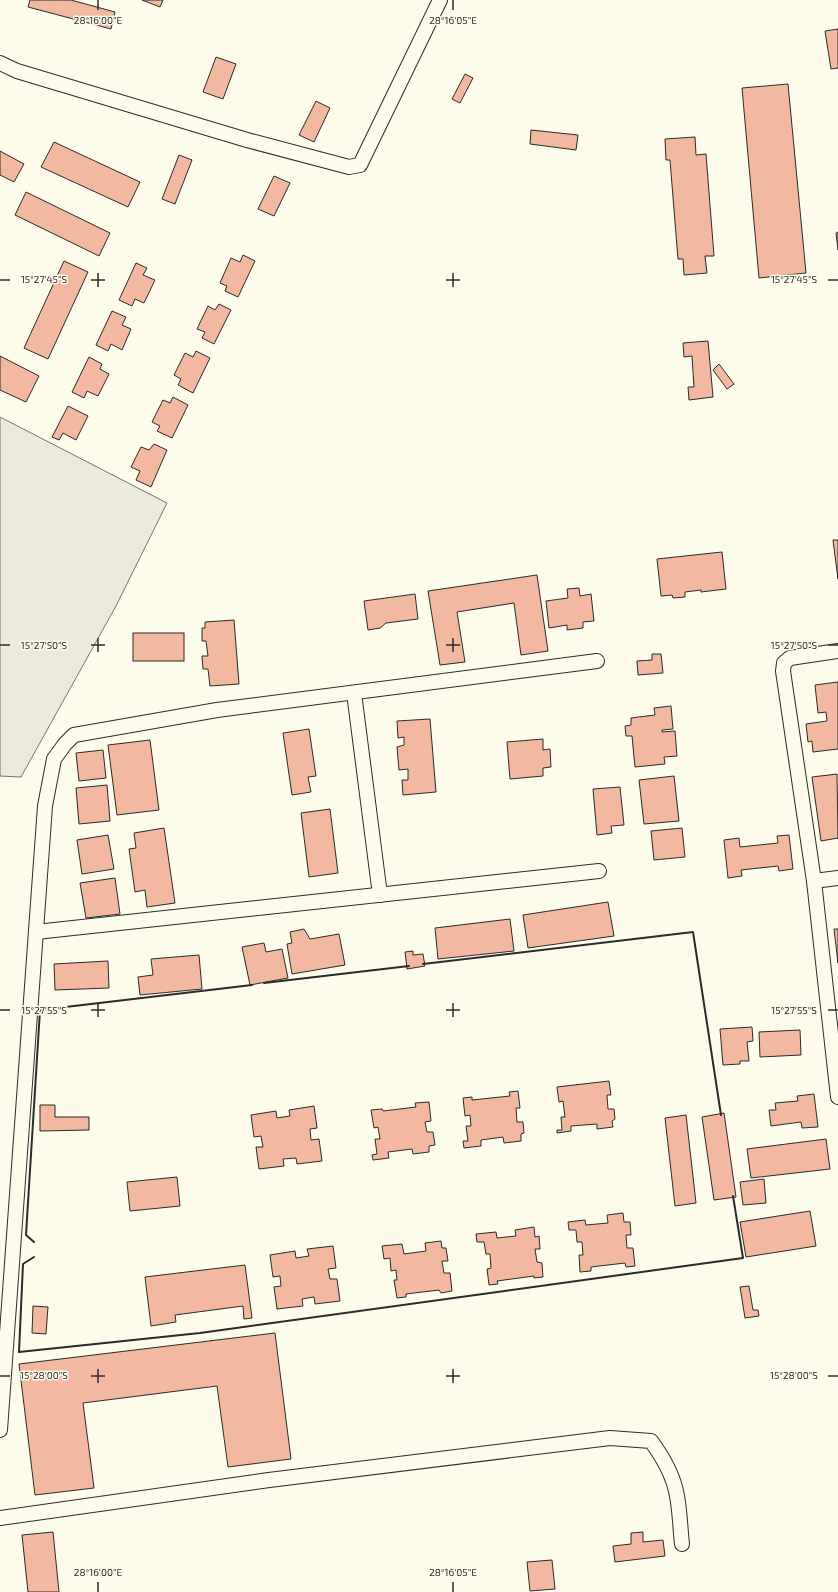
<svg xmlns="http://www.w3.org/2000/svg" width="838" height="1592" font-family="'Exo 2',sans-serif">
<rect width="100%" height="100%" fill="#fdfbea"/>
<!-- green -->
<path fill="#ecebdb" stroke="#74746e" d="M 0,417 L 167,503 L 116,606 L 21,777 L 0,776 Z"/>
<!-- building -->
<g fill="#f2b8a0" stroke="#2b2b2b">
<path d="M 30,0 L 71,0 L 115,12 L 111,29 L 28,7 Z"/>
<path d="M 142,0 L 163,0 L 160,7 Z"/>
<path d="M 838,29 L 838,68 L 831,69 L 825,31 Z"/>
<path d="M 216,57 L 236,64 L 223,99 L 203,92 Z"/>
<path d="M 465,74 L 473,78 L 460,103 L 452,99 Z"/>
<path d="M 788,84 L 806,273 L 759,278 L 742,88 Z"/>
<path d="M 316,101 L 330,108 L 314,142 L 299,135 Z"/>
<path d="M 531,130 L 578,135 L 576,150 L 530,144 Z"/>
<path d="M 695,137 L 696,155 L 706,154 L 714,256 L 705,256 L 707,273 L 684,275 L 683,259 L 678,259 L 670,160 L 666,160 L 665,139 Z"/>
<path d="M 54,142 L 140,182 L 128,207 L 41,167 Z"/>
<path d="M 0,151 L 24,164 L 14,182 L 0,175 Z"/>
<path d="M 179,155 L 192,160 L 175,204 L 162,199 Z"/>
<path d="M 274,176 L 290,183 L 274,216 L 258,209 Z"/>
<path d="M 26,192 L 110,233 L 99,256 L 15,215 Z"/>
<path d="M 838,232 L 838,250 L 836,233 Z"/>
<path d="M 243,255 L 255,261 L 238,297 L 225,291 L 227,286 L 220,283 L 231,258 L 240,262 Z"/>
<path d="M 64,261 L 88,272 L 48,359 L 24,348 Z"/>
<path d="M 136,263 L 147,268 L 143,275 L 155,280 L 144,303 L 135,299 L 132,306 L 119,300 Z"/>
<path d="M 219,304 L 231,310 L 214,344 L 202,338 L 205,332 L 197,329 L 208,306 L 215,310 Z"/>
<path d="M 112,311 L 126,317 L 122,325 L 131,329 L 122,350 L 111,344 L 108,351 L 96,345 Z"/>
<path d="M 708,341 L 713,397 L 689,400 L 688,387 L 694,387 L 692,356 L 684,357 L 683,343 Z"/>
<path d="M 196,351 L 210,358 L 193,393 L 178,385 L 181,379 L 174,375 L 185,353 L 193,357 Z"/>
<path d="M 0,356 L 39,376 L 26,402 L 0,390 Z"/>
<path d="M 89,357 L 102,364 L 100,369 L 109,374 L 98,396 L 87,391 L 84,398 L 72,392 Z"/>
<path d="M 719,364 L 734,384 L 727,389 L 713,370 Z"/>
<path d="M 173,397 L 188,405 L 172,438 L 157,431 L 160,426 L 152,422 L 163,400 L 170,403 Z"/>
<path d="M 68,406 L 88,416 L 76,440 L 63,433 L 59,440 L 52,437 Z"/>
<path d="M 154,444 L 167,450 L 151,487 L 136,480 L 140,471 L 131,467 L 141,447 L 149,450 Z"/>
<path d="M 833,540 L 838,540 L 838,579 Z"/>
<path d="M 722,552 L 726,589 L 701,592 L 701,590 L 685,592 L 685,597 L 673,598 L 672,595 L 661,596 L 657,559 Z"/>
<path d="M 537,575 L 548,651 L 521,655 L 514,603 L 457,612 L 465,662 L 440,665 L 428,591 Z"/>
<path d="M 579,588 L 580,596 L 591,594 L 594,621 L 583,622 L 583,628 L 567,630 L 567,625 L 549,628 L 546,601 L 568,598 L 567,589 Z"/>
<path d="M 415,594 L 418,619 L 386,623 L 380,628 L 368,630 L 364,601 Z"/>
<path d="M 234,620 L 239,684 L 210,686 L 208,669 L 203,669 L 202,656 L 208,656 L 206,641 L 202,641 L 202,628 L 205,628 L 205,622 Z"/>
<rect x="133" y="633" width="51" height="28"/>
<path d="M 652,654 L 661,654 L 663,673 L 638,675 L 637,661 L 652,660 Z"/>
<path d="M 838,682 L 838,749 L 813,752 L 812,741 L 808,742 L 806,724 L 827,721 L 826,712 L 818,713 L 815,685 Z"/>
<path d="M 671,706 L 673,729 L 662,730 L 662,732 L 675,731 L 677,756 L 664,757 L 665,764 L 635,767 L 632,736 L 626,736 L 625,726 L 631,725 L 631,718 L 655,715 L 654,708 Z"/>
<path d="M 430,719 L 436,792 L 403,795 L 402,780 L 408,780 L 408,769 L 399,770 L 397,747 L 404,745 L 404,737 L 398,738 L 397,721 Z"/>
<path d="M 309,729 L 316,776 L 308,777 L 311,792 L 292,795 L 283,733 Z"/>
<path d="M 543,739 L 543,750 L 550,749 L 551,767 L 543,768 L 543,776 L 510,779 L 507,742 Z"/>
<path d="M 150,740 L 159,810 L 117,815 L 108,745 Z"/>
<path d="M 103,750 L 106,778 L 79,781 L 76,753 Z"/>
<path d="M 837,774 L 838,838 L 821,841 L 812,777 Z"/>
<path d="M 674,776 L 679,821 L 644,824 L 639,780 Z"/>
<path d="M 107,785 L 110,821 L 79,824 L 76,788 Z"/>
<path d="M 620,787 L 624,825 L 611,826 L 612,833 L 597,835 L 593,789 Z"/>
<path d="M 330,809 L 338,873 L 309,877 L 301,813 Z"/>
<path d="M 164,828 L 175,903 L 147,907 L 145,890 L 135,892 L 129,849 L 136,848 L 134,833 Z"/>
<path d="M 682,828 L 685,857 L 654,860 L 651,831 Z"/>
<path d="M 108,835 L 114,869 L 82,874 L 77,840 Z"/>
<path d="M 789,835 L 793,869 L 779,871 L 778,866 L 741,870 L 742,876 L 728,878 L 724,840 L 739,838 L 740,847 L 778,843 L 777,836 Z"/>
<path d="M 115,878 L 120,914 L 86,918 L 80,883 Z"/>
<path d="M 608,902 L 614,936 L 528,948 L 523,915 Z"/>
<path d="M 510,919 L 514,951 L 438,959 L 435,928 Z"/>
<path d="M 304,929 L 310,939 L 339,934 L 345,965 L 292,974 L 287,944 L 292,943 L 290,932 Z"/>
<path d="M 834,929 L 838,929 L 838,963 Z"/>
<path d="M 264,943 L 266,952 L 282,949 L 288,978 L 250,985 L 242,947 Z"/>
<path d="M 413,951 L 413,955 L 423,954 L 425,966 L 407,969 L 405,952 Z"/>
<path d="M 199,955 L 202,989 L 140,995 L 138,977 L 153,975 L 151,959 Z"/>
<path d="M 108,961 L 109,988 L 55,990 L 54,964 Z"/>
<path d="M 752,1027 L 753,1041 L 747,1042 L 749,1061 L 740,1061 L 740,1064 L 723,1065 L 720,1029 Z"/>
<path d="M 800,1030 L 801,1055 L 760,1057 L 759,1032 Z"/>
<path d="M 609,1081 L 611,1095 L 607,1095 L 608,1109 L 614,1109 L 615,1119 L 612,1121 L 613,1127 L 597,1129 L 597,1124 L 571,1126 L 571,1131 L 557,1133 L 557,1130 L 562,1130 L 561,1117 L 565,1117 L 563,1101 L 559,1102 L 557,1087 Z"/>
<path d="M 518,1091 L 520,1108 L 516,1108 L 517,1122 L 523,1122 L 524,1133 L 521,1134 L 521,1141 L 504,1143 L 503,1137 L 481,1140 L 481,1146 L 464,1148 L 463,1141 L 468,1141 L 466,1126 L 471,1126 L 470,1115 L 465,1116 L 463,1098 L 472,1097 L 472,1100 L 510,1096 L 509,1092 Z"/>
<path d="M 814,1094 L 818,1127 L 802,1128 L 801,1122 L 771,1126 L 769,1110 L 776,1110 L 775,1103 L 798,1101 L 797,1096 Z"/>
<path d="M 429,1102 L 431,1121 L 425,1122 L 427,1132 L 433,1132 L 435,1145 L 429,1146 L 429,1152 L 413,1154 L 412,1149 L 388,1152 L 389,1158 L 373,1160 L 372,1155 L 377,1154 L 375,1139 L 380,1139 L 378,1127 L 374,1128 L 371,1110 L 382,1109 L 383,1111 L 416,1107 L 415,1103 Z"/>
<path d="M 40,1105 L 55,1105 L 55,1117 L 89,1117 L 89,1130 L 40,1131 Z"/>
<path d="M 314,1106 L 317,1128 L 310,1129 L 311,1140 L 319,1139 L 322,1161 L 297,1164 L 296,1158 L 283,1159 L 284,1166 L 259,1169 L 256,1147 L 263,1147 L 261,1136 L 254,1137 L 251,1115 L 276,1111 L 277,1118 L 290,1116 L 289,1110 Z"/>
<path d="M 724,1113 L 736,1197 L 714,1200 L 702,1117 Z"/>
<path d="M 686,1115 L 696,1203 L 675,1206 L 665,1118 Z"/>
<path d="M 826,1139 L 830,1169 L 751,1178 L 747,1149 Z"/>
<path d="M 177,1177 L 180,1206 L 130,1211 L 127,1182 Z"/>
<path d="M 764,1179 L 766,1203 L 743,1205 L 740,1182 Z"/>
<path d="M 810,1211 L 816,1246 L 746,1257 L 740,1222 Z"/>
<path d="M 623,1213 L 624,1222 L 630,1222 L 631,1235 L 626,1235 L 627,1248 L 633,1248 L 635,1266 L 626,1267 L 625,1263 L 591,1267 L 591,1271 L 580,1272 L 579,1255 L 583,1255 L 582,1242 L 577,1242 L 576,1230 L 569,1230 L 568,1222 L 585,1220 L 586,1225 L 608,1223 L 607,1215 Z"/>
<path d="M 534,1227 L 535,1237 L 539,1236 L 540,1249 L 535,1249 L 537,1262 L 542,1263 L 543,1277 L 534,1278 L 534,1276 L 497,1281 L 498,1284 L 489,1285 L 487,1269 L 491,1268 L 490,1254 L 486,1254 L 484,1242 L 477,1242 L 476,1234 L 496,1232 L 497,1238 L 516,1236 L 515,1230 Z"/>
<path d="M 441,1241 L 442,1248 L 446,1248 L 448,1261 L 442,1261 L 444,1273 L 450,1273 L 452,1291 L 441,1293 L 439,1290 L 406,1294 L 406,1297 L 397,1298 L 394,1280 L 397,1280 L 396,1270 L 391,1271 L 390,1258 L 384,1259 L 382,1246 L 402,1244 L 404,1254 L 426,1251 L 425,1243 Z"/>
<path d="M 333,1246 L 336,1268 L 328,1269 L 330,1279 L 337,1279 L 340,1301 L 315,1304 L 314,1297 L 302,1299 L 303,1306 L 277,1309 L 274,1287 L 281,1286 L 280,1276 L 273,1277 L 270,1255 L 295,1251 L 296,1258 L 309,1256 L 307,1249 Z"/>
<path d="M 245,1265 L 252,1318 L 244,1319 L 243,1306 L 175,1315 L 176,1322 L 151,1326 L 145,1277 Z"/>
<path d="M 749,1286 L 753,1310 L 758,1310 L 759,1316 L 745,1318 L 740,1287 Z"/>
<path d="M 33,1306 L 48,1307 L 46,1334 L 32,1333 Z"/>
<path d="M 275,1333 L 291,1459 L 228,1467 L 217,1386 L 83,1403 L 94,1488 L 35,1495 L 19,1364 Z"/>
<path d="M 53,1532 L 59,1592 L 28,1592 L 22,1535 Z"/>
<path d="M 643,1532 L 643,1542 L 663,1540 L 665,1556 L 615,1562 L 613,1546 L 631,1544 L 631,1533 Z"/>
<path d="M 552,1560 L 555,1589 L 530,1591 L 527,1562 Z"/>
</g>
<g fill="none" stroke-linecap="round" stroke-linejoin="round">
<defs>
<g id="street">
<path d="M 0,63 L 17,71 L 247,140 L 349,167 L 360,165 L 440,0"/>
<path d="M 838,651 L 790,658 L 784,663 L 783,671 L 814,881 L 838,1097"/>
<path d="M 354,693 L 380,895"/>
<path d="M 814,881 L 838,878"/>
<path d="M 36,932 L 599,871"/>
<path d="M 0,1430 L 45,806 L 54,759 L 65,744 L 74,735 L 217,710 L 597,661"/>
<path d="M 0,1518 L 269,1480 L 610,1438 L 651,1441 C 662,1456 672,1473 676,1491 C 680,1508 680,1527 682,1544"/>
</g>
</defs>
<!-- street casing -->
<use href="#street" stroke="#2b2b2b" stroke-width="16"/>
<!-- street -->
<use href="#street" stroke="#fdfbea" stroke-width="14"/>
<!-- wall -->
<g stroke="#2b2b2b" stroke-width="2">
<path d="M 423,964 L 693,932 L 721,1115"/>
<path d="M 264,983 L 409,966"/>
<path d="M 34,1242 L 26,1235 L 40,1010 L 252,985"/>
<path d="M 34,1257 L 23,1264 L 19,1352 L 200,1333 L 743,1258 L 733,1196"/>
</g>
</g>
<!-- ticks -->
<path fill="none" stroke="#2b2b2b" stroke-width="1.5" d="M 98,0 L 98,10M 453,0 L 453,10M 98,273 L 98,287M 453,273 L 453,287M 0,280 L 10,280M 91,280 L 105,280M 446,280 L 460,280M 828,280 L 838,280M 98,638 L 98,652M 453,638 L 453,652M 0,645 L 10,645M 91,645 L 105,645M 446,645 L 460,645M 828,645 L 838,645M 98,1003 L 98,1017M 453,1003 L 453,1017M 0,1010 L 10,1010M 91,1010 L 105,1010M 446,1010 L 460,1010M 828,1010 L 838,1010M 98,1369 L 98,1383M 453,1369 L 453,1383M 0,1376 L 10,1376M 91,1376 L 105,1376M 446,1376 L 460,1376M 828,1376 L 838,1376M 98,1582 L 98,1592M 453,1582 L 453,1592"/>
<g font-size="10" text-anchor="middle" fill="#2b2b2b" stroke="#fdfbea" stroke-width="3" stroke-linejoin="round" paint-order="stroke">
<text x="98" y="24">28°16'00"E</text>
<text x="453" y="24">28°16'05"E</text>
<text x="44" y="283">15°27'45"S</text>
<text x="794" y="283">15°27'45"S</text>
<text x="44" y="649">15°27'50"S</text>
<text x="794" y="649">15°27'50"S</text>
<text x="44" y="1014">15°27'55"S</text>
<text x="794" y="1014">15°27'55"S</text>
<text x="44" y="1379">15°28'00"S</text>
<text x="794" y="1379">15°28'00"S</text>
<text x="98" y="1576">28°16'00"E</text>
<text x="453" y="1576">28°16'05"E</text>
</g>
</svg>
